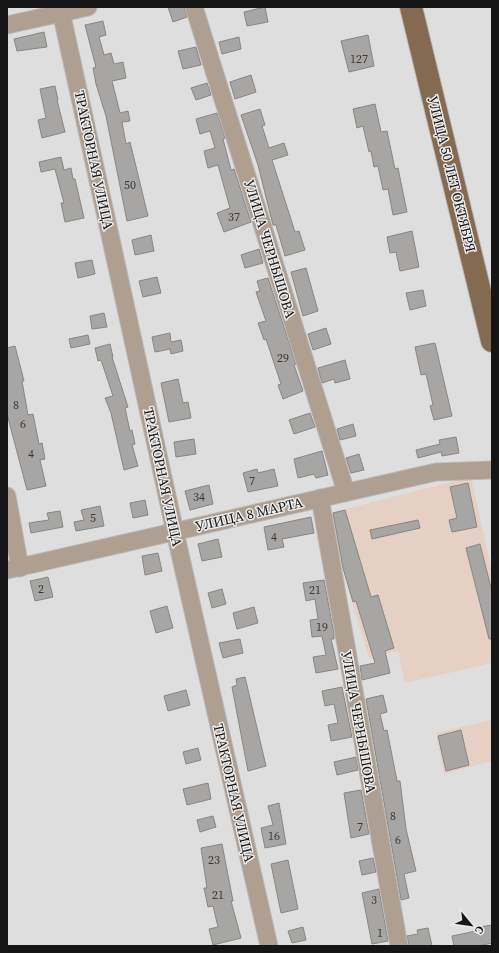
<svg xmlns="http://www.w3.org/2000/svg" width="499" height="953" font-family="'Source Serif 4',serif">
<rect width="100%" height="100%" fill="#dededf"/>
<!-- commercial -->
<g fill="#e6cfc3">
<path d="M 471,477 L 492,572 L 492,663 L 405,683 L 398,651 L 369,658 L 326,514 Z"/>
<path d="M 492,720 L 492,761 L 444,774 L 436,733 Z"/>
</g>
<!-- building -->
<g fill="#a7a6a5" stroke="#868685">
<path d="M 168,7 L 184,7 L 187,17 L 173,22 Z"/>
<path d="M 265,7 L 268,22 L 247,26 L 244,12 Z"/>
<path d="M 103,21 L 106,35 L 99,37 L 104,55 L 111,53 L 114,64 L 123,62 L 126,78 L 112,81 L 120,113 L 128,111 L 130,121 L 122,122 L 126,144 L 130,142 L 148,216 L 127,221 L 106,116 L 96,84 L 93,68 L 96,67 L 85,25 Z"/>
<path d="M 44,32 L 47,47 L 17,51 L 14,39 Z"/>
<path d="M 368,35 L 374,66 L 349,72 L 341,41 Z"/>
<path d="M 239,37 L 241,49 L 222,54 L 219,42 Z"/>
<path d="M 196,47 L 201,65 L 183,69 L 178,51 Z"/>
<path d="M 251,75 L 256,92 L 235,99 L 230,82 Z"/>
<path d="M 207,83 L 211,95 L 196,100 L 191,88 Z"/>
<path d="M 55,86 L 58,100 L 57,100 L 65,132 L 42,138 L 38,120 L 46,118 L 40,89 Z"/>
<path d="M 375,104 L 381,132 L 387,131 L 395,169 L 398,168 L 407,212 L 393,215 L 388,189 L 383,190 L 378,166 L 374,167 L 371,151 L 369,152 L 363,126 L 357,128 L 353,109 Z"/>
<path d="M 260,109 L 265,125 L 262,126 L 269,148 L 284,143 L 288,155 L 272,160 L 295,232 L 299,231 L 305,250 L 285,256 L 276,225 L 273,225 L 258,165 L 241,115 Z"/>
<path d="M 217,113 L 225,138 L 223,139 L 231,170 L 234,169 L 251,222 L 224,232 L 217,213 L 230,208 L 218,165 L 208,168 L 204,151 L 215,148 L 210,131 L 200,134 L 196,119 Z"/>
<path d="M 61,157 L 64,170 L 71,168 L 73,179 L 75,179 L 84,218 L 65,222 L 61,203 L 64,203 L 55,169 L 41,172 L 39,162 Z"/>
<path d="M 412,231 L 419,267 L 400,271 L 396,252 L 390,253 L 387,237 Z"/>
<path d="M 151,235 L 154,251 L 135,255 L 132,240 Z"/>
<path d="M 259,249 L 263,263 L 245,268 L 241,255 Z"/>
<path d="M 92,260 L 95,274 L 78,278 L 75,263 Z"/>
<path d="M 306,268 L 318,311 L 303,316 L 291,272 Z"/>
<path d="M 157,277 L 161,293 L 143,297 L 139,281 Z"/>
<path d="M 268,278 L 296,364 L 294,365 L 303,391 L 283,399 L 278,385 L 281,384 L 266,339 L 264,340 L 258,323 L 266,321 L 256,292 L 260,291 L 257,281 Z"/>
<path d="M 423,290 L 426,306 L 410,310 L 406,293 Z"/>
<path d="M 104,313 L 107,327 L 92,329 L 90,316 Z"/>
<path d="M 326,328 L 331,344 L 313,350 L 308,334 Z"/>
<path d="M 170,333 L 171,342 L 181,340 L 183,351 L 171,354 L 170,349 L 155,352 L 152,337 Z"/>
<path d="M 88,335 L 90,344 L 71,348 L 69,339 Z"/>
<path d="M 435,343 L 452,416 L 434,420 L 430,406 L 433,405 L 426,374 L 421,375 L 415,347 Z"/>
<path d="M 110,344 L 113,357 L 112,357 L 128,407 L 125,408 L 130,431 L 132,430 L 135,444 L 132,445 L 138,466 L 124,470 L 111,413 L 105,398 L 113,396 L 101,360 L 98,361 L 95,348 Z"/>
<path d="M 15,346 L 24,381 L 22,381 L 28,415 L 33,414 L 39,444 L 42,443 L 45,459 L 40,460 L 46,486 L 27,490 L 7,414 L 7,348 Z"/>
<path d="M 345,360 L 350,379 L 335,383 L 334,379 L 322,383 L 318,368 Z"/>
<path d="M 178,379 L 183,403 L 188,402 L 191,418 L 169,422 L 161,383 Z"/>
<path d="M 310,413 L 315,427 L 294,434 L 289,420 Z"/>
<path d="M 353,424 L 356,436 L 340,440 L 337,429 Z"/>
<path d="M 456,437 L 459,453 L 442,456 L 441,452 L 418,458 L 416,450 L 440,444 L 439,440 Z"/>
<path d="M 194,439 L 196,454 L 176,457 L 174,442 Z"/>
<path d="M 322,451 L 328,475 L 316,478 L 314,474 L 298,478 L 294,459 Z"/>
<path d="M 359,454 L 364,470 L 351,473 L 346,458 Z"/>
<path d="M 257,469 L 258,473 L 274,469 L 278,486 L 248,492 L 243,473 Z"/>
<path d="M 468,483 L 477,527 L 452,532 L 449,520 L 457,518 L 450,487 Z"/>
<path d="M 209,485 L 213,504 L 190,510 L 185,491 Z"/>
<path d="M 145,500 L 148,515 L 133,518 L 130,503 Z"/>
<path d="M 100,506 L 104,526 L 76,531 L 74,522 L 84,520 L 81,510 Z"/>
<path d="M 345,510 L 371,597 L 378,595 L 394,648 L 385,651 L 390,673 L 362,680 L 360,666 L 375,663 L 356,601 L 353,602 L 343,568 L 333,513 Z"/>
<path d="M 60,511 L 63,527 L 31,533 L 29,523 L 49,520 L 47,513 Z"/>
<path d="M 311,517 L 314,533 L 282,539 L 284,547 L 268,550 L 264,527 Z"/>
<path d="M 418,520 L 420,528 L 372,539 L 370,530 Z"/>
<path d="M 218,539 L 222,557 L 202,561 L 198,544 Z"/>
<path d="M 480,544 L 492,592 L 492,639 L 489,639 L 466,548 Z"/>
<path d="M 158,553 L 162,571 L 145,575 L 142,556 Z"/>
<path d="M 48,577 L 53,597 L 35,601 L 30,581 Z"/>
<path d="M 324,580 L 334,634 L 334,639 L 331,639 L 338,669 L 316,673 L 313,657 L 326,655 L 322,636 L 312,637 L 310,620 L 318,619 L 315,599 L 306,601 L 303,583 Z"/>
<path d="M 222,589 L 226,604 L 212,608 L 208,593 Z"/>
<path d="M 167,606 L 173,628 L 156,633 L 150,611 Z"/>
<path d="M 254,607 L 258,623 L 237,629 L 233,613 Z"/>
<path d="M 240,639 L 243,653 L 223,658 L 219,643 Z"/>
<path d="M 245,677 L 266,766 L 248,771 L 232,687 L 237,685 L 236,679 Z"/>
<path d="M 342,687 L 352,737 L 331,741 L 328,725 L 338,723 L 334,704 L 325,706 L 322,691 Z"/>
<path d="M 186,690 L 190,705 L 168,711 L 164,696 Z"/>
<path d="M 383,695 L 387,712 L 380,714 L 384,731 L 387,730 L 397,781 L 400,781 L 406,829 L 416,871 L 404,874 L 409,898 L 401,900 L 366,699 Z"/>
<path d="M 461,730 L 469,765 L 446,771 L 438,736 Z"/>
<path d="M 198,748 L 201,760 L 186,764 L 183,752 Z"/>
<path d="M 356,757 L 358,770 L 337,775 L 334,762 Z"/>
<path d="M 208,783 L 211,799 L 187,805 L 183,789 Z"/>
<path d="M 361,790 L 369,834 L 351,838 L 344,793 Z"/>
<path d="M 279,803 L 286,844 L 265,848 L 261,828 L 273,825 L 268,806 Z"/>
<path d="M 213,816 L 216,827 L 200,832 L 197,820 Z"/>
<path d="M 222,844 L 233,901 L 231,901 L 241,938 L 213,945 L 209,929 L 218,927 L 213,906 L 208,907 L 204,888 L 207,888 L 201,848 Z"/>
<path d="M 373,858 L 376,872 L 362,875 L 359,861 Z"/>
<path d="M 288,860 L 298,909 L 281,913 L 271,864 Z"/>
<path d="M 379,889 L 388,941 L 372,944 L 362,893 Z"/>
<path d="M 492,925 L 492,943 L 479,946 L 454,946 L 452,936 L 481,930 L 480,927 Z"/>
<path d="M 303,927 L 306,940 L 292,943 L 288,931 Z"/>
<path d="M 428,928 L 432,946 L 409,946 L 407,936 L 418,934 L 417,930 Z"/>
</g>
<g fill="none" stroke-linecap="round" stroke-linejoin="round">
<defs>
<g id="minor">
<path d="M 60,7 L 175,532 L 269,946"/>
<path d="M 194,7 L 346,492"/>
<path d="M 7,25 L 88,7"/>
<path d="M 7,496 L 20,568"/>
<path d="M 320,498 L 399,946"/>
<path d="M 7,570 L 436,472 L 492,470"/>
</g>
<path id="major" d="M 411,7 L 492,341"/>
</defs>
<!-- minor casing -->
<use href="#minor" stroke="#bababb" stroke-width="19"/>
<!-- major casing -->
<use href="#major" stroke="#bababb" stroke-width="24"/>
<!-- minor -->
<use href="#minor" stroke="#ae9f91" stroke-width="17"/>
<!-- major -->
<use href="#major" stroke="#846a51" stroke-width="22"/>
</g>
<g text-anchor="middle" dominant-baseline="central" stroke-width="3" stroke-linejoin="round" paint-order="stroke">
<!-- number labels -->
<g font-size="12" fill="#3a393a">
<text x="359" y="59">127</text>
<text x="130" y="185">50</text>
<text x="234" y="217">37</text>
<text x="283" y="358">29</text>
<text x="16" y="405">8</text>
<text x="23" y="424">6</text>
<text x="31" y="454">4</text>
<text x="252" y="481">7</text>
<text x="199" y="497">34</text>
<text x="93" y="518">5</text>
<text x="274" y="537">4</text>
<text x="41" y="589">2</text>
<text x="315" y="590">21</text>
<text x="322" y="627">19</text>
<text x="393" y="816">8</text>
<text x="360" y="827">7</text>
<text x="274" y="836">16</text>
<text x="398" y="840">6</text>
<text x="214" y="860">23</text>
<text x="218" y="895">21</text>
<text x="374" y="900">3</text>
<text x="380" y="933">1</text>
</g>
<!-- street labels -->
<g font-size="14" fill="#151516" stroke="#ebebec">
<text transform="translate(94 160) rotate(78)">ТРАКТОРНАЯ УЛИЦА</text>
<text transform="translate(452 174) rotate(76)">УЛИЦА 50 ЛЕТ ОКТЯБРЯ</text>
<text transform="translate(270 249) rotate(73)">УЛИЦА ЧЕРНЫШОВА</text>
<text transform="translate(163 477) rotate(78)">ТРАКТОРНАЯ УЛИЦА</text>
<text transform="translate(249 514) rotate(-13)">УЛИЦА 8 МАРТА</text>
<text transform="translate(359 722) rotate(80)">УЛИЦА ЧЕРНЫШОВА</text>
<text transform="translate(234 793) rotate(77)">ТРАКТОРНАЯ УЛИЦА</text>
</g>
</g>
<!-- border -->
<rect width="499" height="953" fill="none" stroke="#151516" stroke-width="16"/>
<!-- north arrow -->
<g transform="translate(471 925) rotate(119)" stroke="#ebebec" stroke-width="3" paint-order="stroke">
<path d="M0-3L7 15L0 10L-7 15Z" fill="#151516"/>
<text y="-6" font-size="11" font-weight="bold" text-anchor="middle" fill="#151516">С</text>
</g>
</svg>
